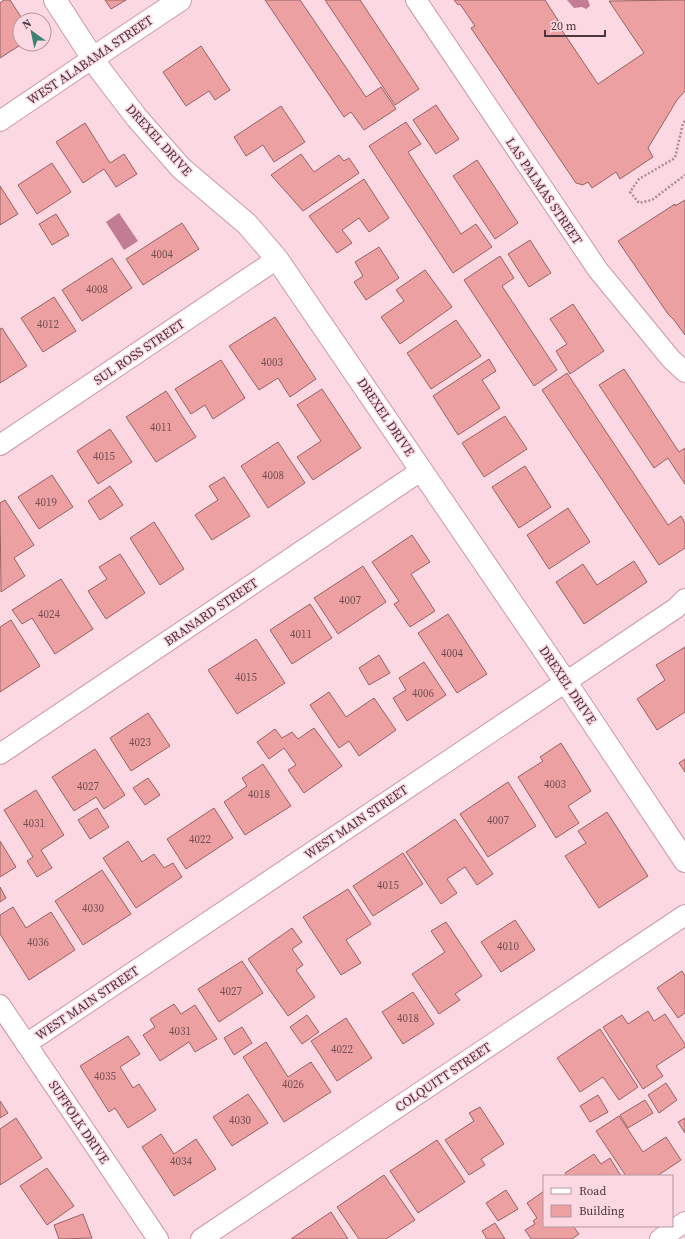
<svg xmlns="http://www.w3.org/2000/svg" width="685" height="1239" font-family="'Source Serif 4',serif">
<rect width="100%" height="100%" fill="#fcd8e2"/>
<!-- water -->
<g fill="#c27c93">
<path d="M 567,0 L 588,0 L 590,6 L 586,9 L 582,7 L 574,8 Z"/>
<path d="M 119,213 L 138,241 L 124,250 L 106,222 Z"/>
</g>
<!-- building -->
<g fill="#eda0a1" stroke="#986263">
<path d="M 4,0 L 10,0 L 23,20 L 20,20 L 20,44 L 22,44 L 0,58 L 0,3 Z"/>
<path d="M 105,0 L 126,0 L 111,9 Z"/>
<path d="M 265,0 L 300,0 L 366,97 L 381,87 L 396,109 L 364,130 L 351,112 L 344,117 Z"/>
<path d="M 325,0 L 360,0 L 419,89 L 395,105 Z"/>
<path d="M 454,0 L 545,0 L 561,25 L 559,26 L 598,84 L 644,53 L 609,1 L 685,0 L 685,91 L 677,100 L 648,148 L 653,157 L 620,179 L 616,172 L 592,188 L 588,182 L 583,185 L 576,183 L 471,28 L 475,26 L 460,4 L 458,5 Z"/>
<path d="M 201,46 L 230,90 L 215,100 L 209,91 L 186,106 L 163,72 Z"/>
<path d="M 436,105 L 459,139 L 436,154 L 413,120 Z"/>
<path d="M 281,106 L 305,142 L 274,162 L 263,145 L 246,156 L 234,137 Z"/>
<path d="M 406,122 L 421,144 L 408,152 L 461,234 L 476,224 L 492,247 L 453,273 L 369,146 Z"/>
<path d="M 85,123 L 110,163 L 124,154 L 137,174 L 116,187 L 104,169 L 83,183 L 56,142 Z"/>
<path d="M 301,154 L 314,172 L 339,155 L 344,161 L 349,158 L 359,173 L 303,211 L 271,175 Z"/>
<path d="M 477,160 L 518,223 L 495,239 L 453,176 Z"/>
<path d="M 52,163 L 71,192 L 37,214 L 18,185 Z"/>
<path d="M 364,179 L 389,218 L 369,232 L 359,218 L 342,230 L 352,243 L 337,253 L 309,216 Z"/>
<path d="M 0,186 L 18,214 L 0,225 Z"/>
<path d="M 685,200 L 685,335 L 674,320 L 668,314 L 618,241 L 675,204 L 675,206 Z"/>
<path d="M 56,214 L 69,235 L 52,245 L 39,224 Z"/>
<path d="M 182,223 L 199,249 L 143,285 L 126,259 Z"/>
<path d="M 530,240 L 551,273 L 529,287 L 508,254 Z"/>
<path d="M 379,247 L 399,278 L 366,300 L 354,282 L 363,276 L 355,262 Z"/>
<path d="M 500,256 L 514,278 L 502,286 L 557,370 L 534,386 L 464,280 Z"/>
<path d="M 112,258 L 132,288 L 82,321 L 62,290 Z"/>
<path d="M 425,270 L 452,307 L 400,344 L 381,317 L 404,301 L 396,290 Z"/>
<path d="M 54,297 L 76,331 L 43,352 L 21,318 Z"/>
<path d="M 573,304 L 604,351 L 570,374 L 556,351 L 567,344 L 550,319 Z"/>
<path d="M 275,317 L 316,379 L 290,397 L 278,378 L 259,390 L 229,346 Z"/>
<path d="M 456,320 L 481,356 L 431,389 L 407,353 Z"/>
<path d="M 2,328 L 27,366 L 0,383 L 0,329 Z"/>
<path d="M 489,359 L 496,371 L 482,380 L 500,408 L 458,435 L 433,396 Z"/>
<path d="M 221,360 L 245,398 L 213,419 L 205,405 L 191,414 L 175,389 Z"/>
<path d="M 624,369 L 679,452 L 685,448 L 685,484 L 668,458 L 654,468 L 599,385 Z"/>
<path d="M 567,373 L 668,525 L 681,516 L 685,523 L 685,548 L 659,565 L 542,390 Z"/>
<path d="M 322,389 L 361,448 L 313,480 L 297,457 L 321,441 L 297,405 Z"/>
<path d="M 166,391 L 196,437 L 156,462 L 126,417 Z"/>
<path d="M 505,416 L 527,449 L 484,477 L 462,443 Z"/>
<path d="M 110,429 L 132,462 L 98,484 L 77,451 Z"/>
<path d="M 278,442 L 305,483 L 268,508 L 241,466 Z"/>
<path d="M 525,466 L 551,507 L 519,528 L 492,487 Z"/>
<path d="M 52,475 L 73,507 L 39,529 L 18,497 Z"/>
<path d="M 224,477 L 250,516 L 212,540 L 195,515 L 218,500 L 209,486 Z"/>
<path d="M 110,486 L 123,505 L 100,520 L 88,501 Z"/>
<path d="M 5,500 L 34,545 L 14,558 L 25,576 L 1,592 L 0,503 Z"/>
<path d="M 568,508 L 590,542 L 549,569 L 527,535 Z"/>
<path d="M 154,522 L 184,569 L 160,585 L 130,538 Z"/>
<path d="M 412,535 L 430,562 L 411,574 L 435,611 L 410,627 L 394,604 L 399,601 L 372,562 Z"/>
<path d="M 120,554 L 145,593 L 106,619 L 88,591 L 107,579 L 99,567 Z"/>
<path d="M 634,561 L 647,582 L 584,624 L 556,582 L 583,564 L 597,585 Z"/>
<path d="M 363,566 L 386,602 L 338,634 L 314,598 Z"/>
<path d="M 61,579 L 93,629 L 55,654 L 32,618 L 22,624 L 12,610 Z"/>
<path d="M 310,604 L 332,638 L 292,664 L 270,630 Z"/>
<path d="M 448,614 L 487,674 L 457,693 L 418,633 Z"/>
<path d="M 11,620 L 40,666 L 0,692 L 0,627 Z"/>
<path d="M 256,639 L 285,683 L 237,714 L 208,670 Z"/>
<path d="M 685,647 L 685,712 L 657,730 L 637,699 L 665,680 L 656,665 Z"/>
<path d="M 379,655 L 390,673 L 369,685 L 359,668 Z"/>
<path d="M 424,662 L 446,695 L 407,721 L 393,698 L 406,690 L 399,678 Z"/>
<path d="M 329,692 L 346,717 L 374,698 L 396,730 L 359,756 L 349,741 L 339,748 L 310,705 Z"/>
<path d="M 148,713 L 170,746 L 131,771 L 110,738 Z"/>
<path d="M 314,728 L 342,766 L 304,793 L 288,770 L 296,765 L 284,748 L 269,759 L 257,742 L 275,729 L 282,738 L 292,732 L 298,739 Z"/>
<path d="M 561,743 L 591,791 L 568,806 L 579,823 L 556,838 L 518,777 L 543,761 L 540,757 Z"/>
<path d="M 95,749 L 125,795 L 104,809 L 96,797 L 74,811 L 52,777 Z"/>
<path d="M 685,759 L 685,772 L 679,763 Z"/>
<path d="M 263,764 L 291,806 L 245,835 L 224,802 L 247,786 L 242,778 Z"/>
<path d="M 148,778 L 160,795 L 145,805 L 133,788 Z"/>
<path d="M 508,782 L 536,826 L 488,857 L 460,814 Z"/>
<path d="M 36,790 L 64,835 L 41,850 L 52,868 L 37,877 L 27,861 L 33,857 L 4,810 Z"/>
<path d="M 97,808 L 109,827 L 90,839 L 78,820 Z"/>
<path d="M 214,808 L 233,838 L 186,869 L 167,839 Z"/>
<path d="M 607,812 L 648,876 L 599,908 L 565,856 L 586,843 L 578,831 Z"/>
<path d="M 455,819 L 493,874 L 477,885 L 465,867 L 447,879 L 457,893 L 441,904 L 406,852 Z"/>
<path d="M 0,841 L 16,867 L 0,877 Z"/>
<path d="M 128,841 L 142,862 L 154,854 L 164,868 L 173,863 L 182,877 L 136,908 L 103,858 Z"/>
<path d="M 403,853 L 423,884 L 373,916 L 353,886 Z"/>
<path d="M 102,870 L 131,914 L 83,945 L 55,901 Z"/>
<path d="M 0,887 L 6,898 L 0,902 Z"/>
<path d="M 348,889 L 371,924 L 346,940 L 361,963 L 341,975 L 303,917 Z"/>
<path d="M 13,907 L 26,928 L 51,912 L 75,950 L 29,980 L 0,934 L 0,915 Z"/>
<path d="M 515,920 L 535,950 L 501,972 L 481,942 Z"/>
<path d="M 446,922 L 482,976 L 455,994 L 460,1000 L 439,1014 L 412,974 L 445,952 L 431,931 Z"/>
<path d="M 292,928 L 302,942 L 292,949 L 303,965 L 296,970 L 315,997 L 288,1016 L 248,959 Z"/>
<path d="M 242,961 L 263,993 L 219,1022 L 198,989 Z"/>
<path d="M 682,971 L 685,976 L 685,1013 L 678,1018 L 657,988 Z"/>
<path d="M 413,992 L 434,1024 L 403,1044 L 382,1012 Z"/>
<path d="M 174,1004 L 181,1014 L 195,1005 L 217,1039 L 195,1052 L 189,1042 L 160,1061 L 143,1035 L 155,1027 L 150,1019 Z"/>
<path d="M 648,1011 L 654,1021 L 665,1014 L 685,1044 L 685,1047 L 656,1066 L 663,1076 L 643,1089 L 603,1027 L 622,1015 L 628,1024 Z"/>
<path d="M 307,1015 L 319,1032 L 302,1044 L 290,1027 Z"/>
<path d="M 346,1018 L 372,1058 L 337,1081 L 311,1041 Z"/>
<path d="M 242,1027 L 252,1043 L 234,1055 L 224,1038 Z"/>
<path d="M 600,1029 L 638,1087 L 619,1100 L 603,1077 L 580,1092 L 557,1058 Z"/>
<path d="M 128,1036 L 140,1054 L 120,1067 L 133,1088 L 139,1084 L 156,1110 L 128,1128 L 115,1108 L 109,1112 L 80,1066 Z"/>
<path d="M 266,1042 L 288,1077 L 311,1062 L 331,1092 L 284,1122 L 243,1057 Z"/>
<path d="M 666,1083 L 677,1100 L 659,1113 L 648,1095 Z"/>
<path d="M 248,1094 L 268,1123 L 232,1146 L 213,1117 Z"/>
<path d="M 598,1095 L 608,1112 L 590,1122 L 580,1106 Z"/>
<path d="M 645,1100 L 653,1113 L 628,1128 L 620,1115 Z"/>
<path d="M 0,1101 L 8,1113 L 0,1118 Z"/>
<path d="M 480,1107 L 504,1144 L 481,1159 L 485,1165 L 469,1175 L 445,1140 L 474,1121 L 469,1113 Z"/>
<path d="M 619,1116 L 643,1152 L 666,1137 L 681,1160 L 657,1176 L 626,1176 L 596,1131 Z"/>
<path d="M 16,1118 L 42,1158 L 0,1185 L 0,1129 Z"/>
<path d="M 685,1118 L 685,1133 L 678,1122 Z"/>
<path d="M 161,1134 L 174,1154 L 196,1139 L 216,1169 L 174,1196 L 142,1147 Z"/>
<path d="M 437,1140 L 465,1182 L 418,1213 L 390,1171 Z"/>
<path d="M 594,1154 L 601,1164 L 610,1158 L 621,1176 L 567,1176 L 565,1173 Z"/>
<path d="M 47,1168 L 74,1206 L 47,1225 L 20,1186 Z"/>
<path d="M 384,1175 L 415,1220 L 386,1239 L 359,1239 L 337,1207 Z"/>
<path d="M 506,1190 L 518,1209 L 498,1221 L 486,1203 Z"/>
<path d="M 544,1191 L 544,1226 L 573,1226 L 579,1234 L 572,1239 L 531,1239 L 525,1230 L 535,1224 L 533,1221 L 537,1218 L 527,1203 Z"/>
<path d="M 331,1212 L 348,1239 L 291,1239 Z"/>
<path d="M 83,1214 L 92,1238 L 59,1239 L 54,1225 Z"/>
<path d="M 495,1223 L 505,1239 L 487,1239 L 482,1231 Z"/>
</g>
<g fill="none" stroke-linecap="round" stroke-linejoin="round">
<defs>
<g id="street">
<path d="M 416,0 L 598,270 L 671,359 L 685,372"/>
<path d="M 0,121 L 93,58"/>
<path d="M 0,445 L 277,259"/>
<path d="M 0,754 L 422,470"/>
<path d="M 0,1005 L 158,1239"/>
<path d="M 26,1044 L 676,608 L 685,599"/>
<path d="M 201,1239 L 685,915"/>
<path d="M 660,1239 L 685,1222"/>
</g>
<g id="secondary">
<path d="M 55,0 L 101,71 L 137,118 L 181,168 L 247,224 L 277,259 L 565,681 L 685,861"/>
<path d="M 93,58 L 180,0"/>
</g>
</defs>
<!-- street casing -->
<use href="#street" stroke="#ce97a8" stroke-width="22"/>
<!-- secondary casing -->
<use href="#secondary" stroke="#ce97a8" stroke-width="24"/>
<!-- path -->
<path stroke="#aa8c94" stroke-width="2.5" stroke-dasharray="2 2" stroke-linecap="butt" d="M 685,121 L 683,123 L 675,158 L 639,179 L 630,192 L 639,203 L 652,200 L 685,175"/>
<!-- street -->
<use href="#street" stroke="#fff" stroke-width="20"/>
<!-- secondary -->
<use href="#secondary" stroke="#fff" stroke-width="22"/>
</g>
<g text-anchor="middle" dominant-baseline="central" stroke-width="3" stroke-linejoin="round" paint-order="stroke">
<!-- number labels -->
<g font-size="11" fill="#745055">
<text x="162" y="254">4004</text>
<text x="97" y="289">4008</text>
<text x="48" y="324">4012</text>
<text x="272" y="362">4003</text>
<text x="161" y="427">4011</text>
<text x="104" y="456">4015</text>
<text x="273" y="475">4008</text>
<text x="46" y="502">4019</text>
<text x="350" y="600">4007</text>
<text x="49" y="614">4024</text>
<text x="301" y="634">4011</text>
<text x="452" y="653">4004</text>
<text x="246" y="677">4015</text>
<text x="423" y="693">4006</text>
<text x="140" y="742">4023</text>
<text x="555" y="784">4003</text>
<text x="88" y="786">4027</text>
<text x="259" y="794">4018</text>
<text x="498" y="820">4007</text>
<text x="34" y="823">4031</text>
<text x="200" y="839">4022</text>
<text x="388" y="885">4015</text>
<text x="93" y="908">4030</text>
<text x="38" y="942">4036</text>
<text x="508" y="946">4010</text>
<text x="231" y="991">4027</text>
<text x="408" y="1018">4018</text>
<text x="180" y="1031">4031</text>
<text x="342" y="1049">4022</text>
<text x="105" y="1076">4035</text>
<text x="293" y="1084">4026</text>
<text x="240" y="1120">4030</text>
<text x="181" y="1161">4034</text>
</g>
<!-- street labels -->
<g font-size="13" fill="#4c353c" stroke="#fcd8e2">
<text transform="translate(90 60) rotate(-34)">WEST ALABAMA STREET</text>
<text transform="translate(159 140) rotate(48)">DREXEL DRIVE</text>
<text transform="translate(544 191) rotate(56)">LAS PALMAS STREET</text>
<text transform="translate(139 352) rotate(-34)">SUL ROSS STREET</text>
<text transform="translate(386 417) rotate(56)">DREXEL DRIVE</text>
<text transform="translate(211 612) rotate(-34)">BRANARD STREET</text>
<text transform="translate(568 685) rotate(56)">DREXEL DRIVE</text>
<text transform="translate(356 822) rotate(-34)">WEST MAIN STREET</text>
<text transform="translate(87 1003) rotate(-34)">WEST MAIN STREET</text>
<text transform="translate(443 1077) rotate(-34)">COLQUITT STREET</text>
<text transform="translate(79 1122) rotate(56)">SUFFOLK DRIVE</text>
</g>
</g>
<!-- legend -->
<rect x="543" y="1175" width="130" height="52" fill="#fcd8e2" stroke="#b697a0"/>
<rect x="551" y="1188" width="20" height="6" fill="#ffffff" stroke="#b697a0"/>
<text x="579" y="1195" font-size="12" fill="#4c353c">Road</text>
<rect x="551" y="1205" width="20" height="12" fill="#eda0a1" stroke="#b697a0"/>
<text x="579" y="1215" font-size="12" fill="#4c353c">Building</text>
<!-- north arrow -->
<g transform="translate(32 32) rotate(327)"><circle r="19" fill="#fcd8e2" stroke="#b697a0"/>
<path d="M0-3L7 15L0 10L-7 15Z" fill="#3f8275"/>
<text y="-6" font-size="11" font-weight="bold" text-anchor="middle" fill="#4c353c">N</text>
</g>
<!-- scale -->
<path d="M545 30v6h60v-6" fill="none" stroke="#4c353c" stroke-width="2"/>
<text x="551" y="30" font-size="12" fill="#4c353c" stroke="#fcd8e2" stroke-width="3" paint-order="stroke">20 m</text>
</svg>
